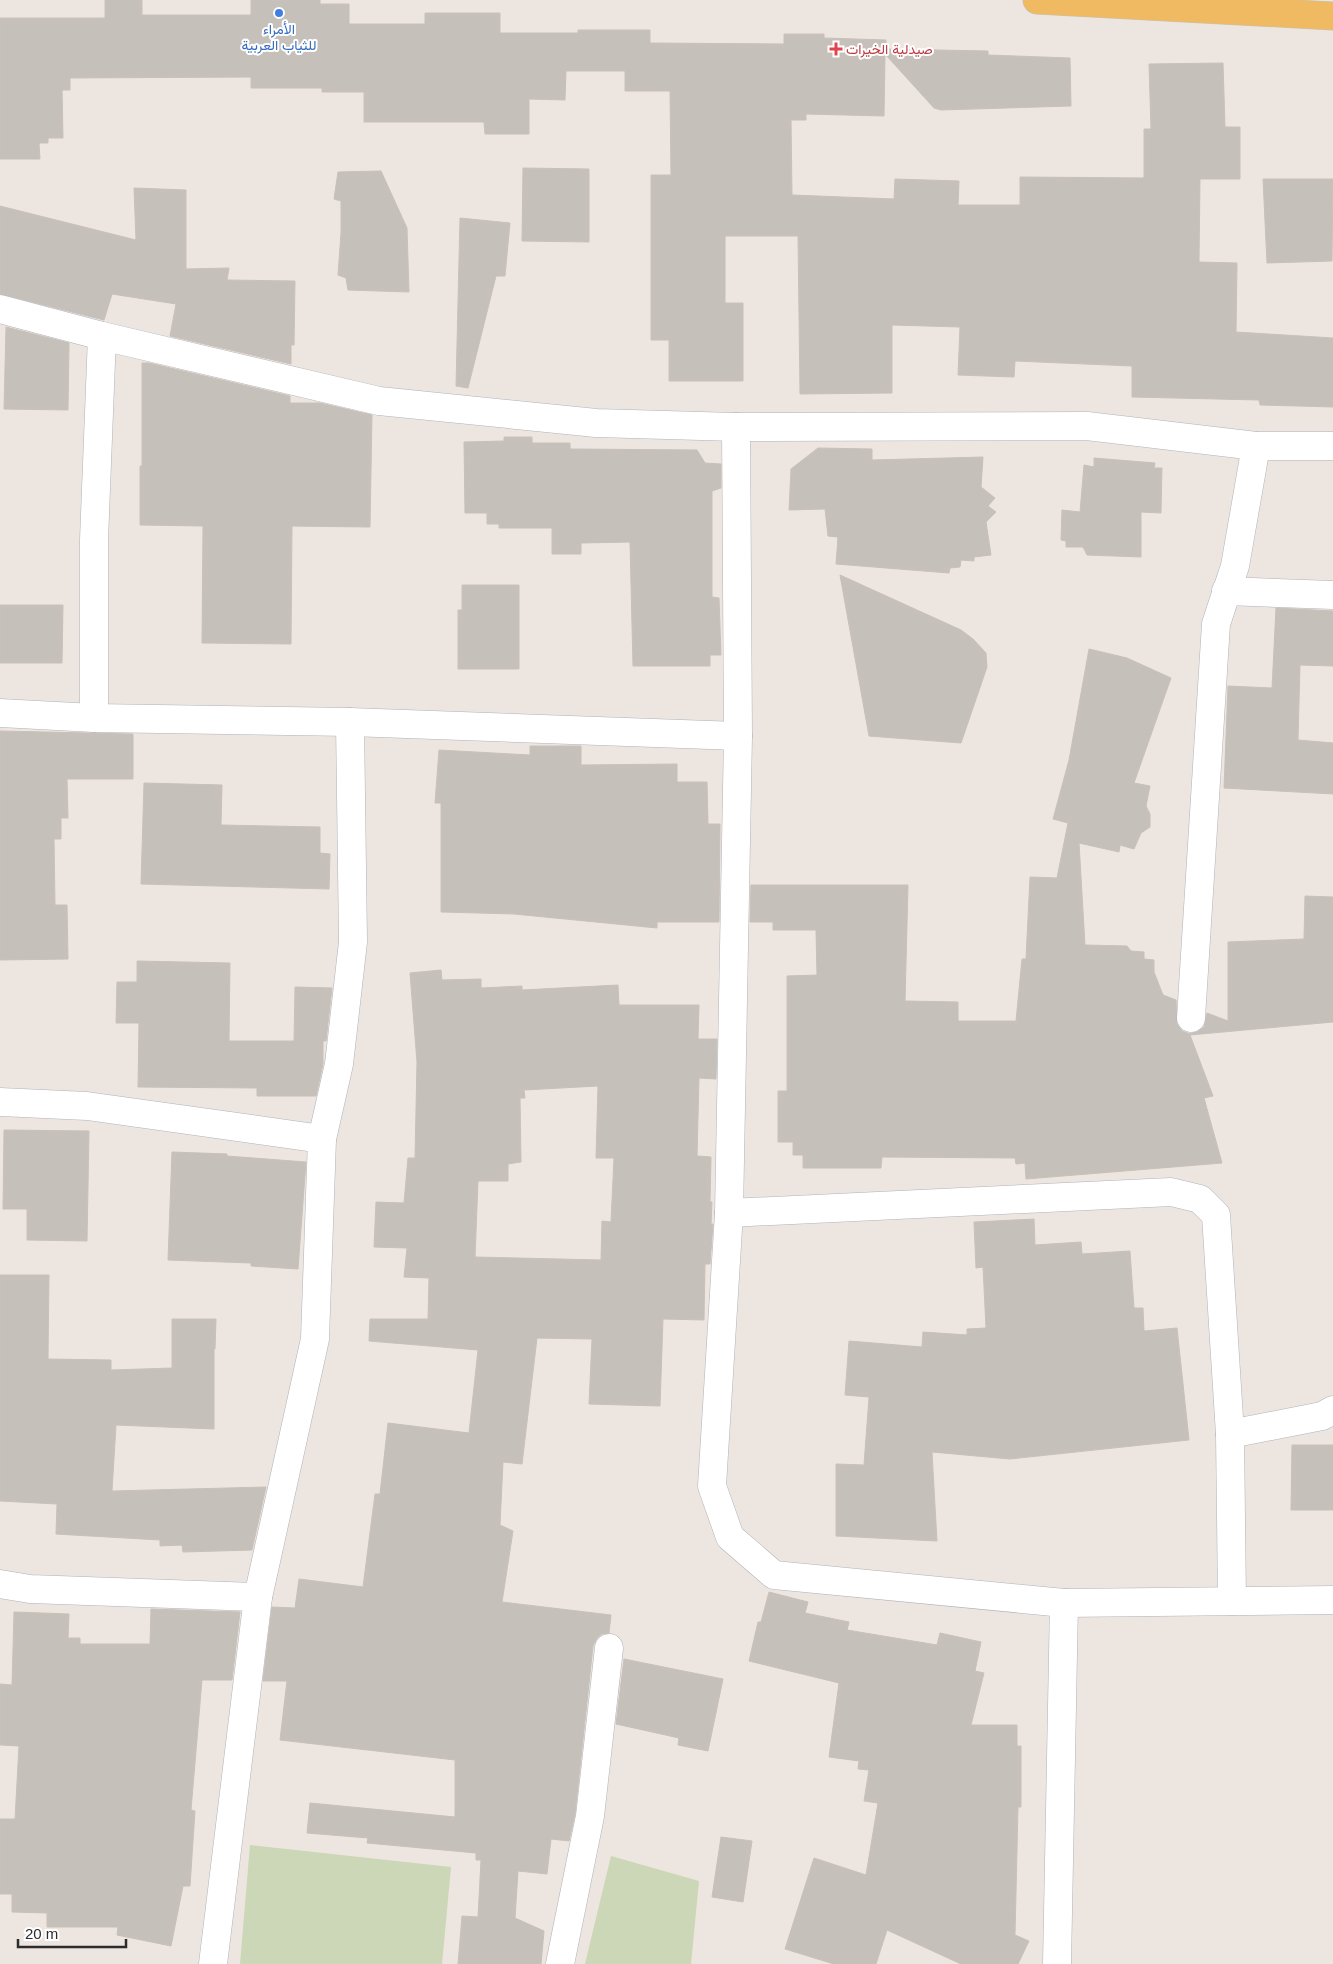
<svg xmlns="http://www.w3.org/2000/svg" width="1333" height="1964" font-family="Helvetica,Vazirmatn,sans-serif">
<rect width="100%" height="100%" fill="#ede5df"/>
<!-- cemetery -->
<g fill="#cbd7b6">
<path d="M 250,1845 L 451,1867 L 442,1964 L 240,1964 Z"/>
<path d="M 611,1856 L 699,1881 L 691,1964 L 585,1964 Z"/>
</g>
<!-- building -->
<g fill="#c6c0ba" stroke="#c9c1b8" fill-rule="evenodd">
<path d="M 105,0 L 142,0 L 142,15 L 251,15 L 251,0 L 320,0 L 320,4 L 349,4 L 349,24 L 425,24 L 425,13 L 500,13 L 500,33 L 578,33 L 578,30 L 650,30 L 650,43 L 784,44 L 784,34 L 824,34 L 824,38 L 886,40 L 886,49 L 988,51 L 988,55 L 1070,58 L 1071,106 L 941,110 L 934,108 L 885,54 L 884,116 L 806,114 L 806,120 L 791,120 L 792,195 L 894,199 L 895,179 L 959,181 L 958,205 L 1020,205 L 1020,177 L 1144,178 L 1144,129 L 1151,129 L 1149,64 L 1223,63 L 1225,127 L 1240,127 L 1240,179 L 1200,179 L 1199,262 L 1237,263 L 1236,332 L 1333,338 L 1333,407 L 1260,405 L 1259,400 L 1132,397 L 1132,366 L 1015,361 L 1014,377 L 958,375 L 960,327 L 892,325 L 892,393 L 800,394 L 798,236 L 725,236 L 725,303 L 743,303 L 743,381 L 669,381 L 669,340 L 651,340 L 651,175 L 671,175 L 670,91 L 625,91 L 625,71 L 566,71 L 565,100 L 529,99 L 529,134 L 485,134 L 484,122 L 364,122 L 364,92 L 322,92 L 322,88 L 251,88 L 251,77 L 70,78 L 70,90 L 62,90 L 63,138 L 48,138 L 48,143 L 39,143 L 40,159 L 0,159 L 0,18 L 105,18 Z"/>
<path d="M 523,168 L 589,169 L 589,242 L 522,241 Z"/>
<path d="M 381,171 L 407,228 L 409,292 L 348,290 L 346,278 L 338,275 L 341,233 L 341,201 L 334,199 L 338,172 Z"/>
<path d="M 1263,179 L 1333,179 L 1332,261 L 1267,263 Z"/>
<path d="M 134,188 L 186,190 L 186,269 L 229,268 L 227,280 L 295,281 L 294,345 L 291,345 L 291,364 L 170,336 L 176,304 L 112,294 L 104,320 L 0,294 L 0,206 L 136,240 Z"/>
<path d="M 460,218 L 510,223 L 505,276 L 496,276 L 468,388 L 456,386 Z"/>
<path d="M 6,327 L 69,343 L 68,410 L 4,409 Z"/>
<path d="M 142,363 L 149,363 L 290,396 L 290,403 L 320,403 L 372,415 L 370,527 L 292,526 L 291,644 L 202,643 L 203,526 L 140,525 L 140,466 L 142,466 Z"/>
<path d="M 504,437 L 532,437 L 532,443 L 570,443 L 570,449 L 697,450 L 705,463 L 721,464 L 721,488 L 712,491 L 712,597 L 719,598 L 721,655 L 710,655 L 710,666 L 633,666 L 630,542 L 581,543 L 581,554 L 552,554 L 552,528 L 499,528 L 499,524 L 487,524 L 487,513 L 465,513 L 464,442 L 504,441 Z"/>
<path d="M 818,448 L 872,449 L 872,460 L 983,457 L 981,487 L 995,498 L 988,506 L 996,512 L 986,522 L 991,555 L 974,557 L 974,561 L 961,560 L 960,567 L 950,568 L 949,573 L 836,564 L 838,537 L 828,536 L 825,509 L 789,510 L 791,469 Z"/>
<path d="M 1094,458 L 1155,463 L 1154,468 L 1162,468 L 1161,513 L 1141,512 L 1141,557 L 1087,555 L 1083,547 L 1066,547 L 1066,541 L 1061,540 L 1062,510 L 1080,512 L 1084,465 L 1094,467 Z"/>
<path d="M 840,575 L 961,630 L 973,639 L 986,653 L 987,667 L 961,743 L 869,736 Z"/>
<path d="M 462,585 L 519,585 L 519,669 L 458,669 L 458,610 L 462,610 Z"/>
<path d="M 0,605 L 63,605 L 62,663 L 0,663 Z"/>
<path d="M 1276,608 L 1333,611 L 1333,666 L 1300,665 L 1298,740 L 1333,743 L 1333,794 L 1224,788 L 1228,686 L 1272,688 Z"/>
<path d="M 1089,649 L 1127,658 L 1171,678 L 1134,783 L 1150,786 L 1146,806 L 1150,814 L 1150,827 L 1141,833 L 1134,849 L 1120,845 L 1119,852 L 1079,843 L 1085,945 L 1127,946 L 1131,951 L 1144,952 L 1144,959 L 1154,960 L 1154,972 L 1163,995 L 1176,1000 L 1177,1024 L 1182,1031 L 1190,1034 L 1197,1032 L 1204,1027 L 1207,1013 L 1228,1021 L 1228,942 L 1304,939 L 1305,896 L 1333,897 L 1333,1022 L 1190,1035 L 1213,1096 L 1204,1098 L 1222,1163 L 1026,1179 L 1025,1163 L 1016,1164 L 1015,1158 L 882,1157 L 881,1168 L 803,1168 L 803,1155 L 793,1155 L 793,1142 L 778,1142 L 778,1091 L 787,1091 L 787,976 L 817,975 L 816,930 L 773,930 L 773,922 L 750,922 L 751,885 L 908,885 L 905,1001 L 958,1002 L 958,1021 L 1016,1021 L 1022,959 L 1026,959 L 1030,877 L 1057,878 L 1068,823 L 1053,819 L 1069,760 Z"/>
<path d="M 0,731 L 133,734 L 133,779 L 67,779 L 68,818 L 61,818 L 61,839 L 54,839 L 55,905 L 67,905 L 68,959 L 0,960 Z"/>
<path d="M 530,746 L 581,746 L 581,765 L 677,764 L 677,782 L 707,782 L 708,824 L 720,824 L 719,922 L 657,922 L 657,928 L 514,914 L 441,912 L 441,803 L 435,803 L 439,750 L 530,755 Z"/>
<path d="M 144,783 L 222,785 L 221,825 L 320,827 L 320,853 L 330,854 L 329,889 L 141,884 Z"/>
<path d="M 137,961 L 230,963 L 229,1041 L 294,1041 L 295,987 L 332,988 L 326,1041 L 323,1041 L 323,1064 L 316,1096 L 257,1096 L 257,1088 L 138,1087 L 139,1023 L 116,1023 L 117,982 L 137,982 Z"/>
<path d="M 441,970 L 442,980 L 481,979 L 481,988 L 522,986 L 522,990 L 618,985 L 619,1005 L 699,1005 L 698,1039 L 717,1039 L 716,1079 L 699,1078 L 697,1156 L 711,1157 L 710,1202 L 712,1202 L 711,1224 L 713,1224 L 710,1264 L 705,1264 L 704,1320 L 663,1319 L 660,1406 L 589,1404 L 592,1339 L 537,1338 L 522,1464 L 503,1462 L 500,1525 L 513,1531 L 502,1602 L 611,1615 L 609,1633 L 602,1634 L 597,1638 L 593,1646 L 575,1814 L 569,1841 L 551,1839 L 547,1874 L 518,1871 L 515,1918 L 544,1931 L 541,1964 L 458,1964 L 462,1916 L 478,1917 L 481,1860 L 476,1860 L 476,1853 L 367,1843 L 368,1838 L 307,1833 L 310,1803 L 455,1817 L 455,1760 L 280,1740 L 287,1681 L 263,1681 L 272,1607 L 295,1608 L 299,1579 L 363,1587 L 375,1494 L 380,1494 L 388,1423 L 469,1433 L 478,1350 L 369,1341 L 370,1319 L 428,1319 L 429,1278 L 404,1277 L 407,1248 L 374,1247 L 376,1202 L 404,1203 L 408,1158 L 415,1158 L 417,1062 L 410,973 ZM 598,1086 L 596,1158 L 614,1158 L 611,1222 L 602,1221 L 601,1260 L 475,1257 L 478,1181 L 508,1181 L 508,1164 L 521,1162 L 520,1098 L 525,1098 L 524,1090 Z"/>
<path d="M 4,1130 L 89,1131 L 87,1241 L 27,1240 L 27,1209 L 3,1209 Z"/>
<path d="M 172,1152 L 227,1154 L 227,1156 L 306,1162 L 298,1269 L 251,1266 L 251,1263 L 168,1260 Z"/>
<path d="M 1034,1219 L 1035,1245 L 1081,1242 L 1082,1254 L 1130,1251 L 1134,1308 L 1143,1308 L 1144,1331 L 1177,1328 L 1189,1440 L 1010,1459 L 932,1452 L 937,1541 L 836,1536 L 836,1464 L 864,1465 L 869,1397 L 845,1395 L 849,1341 L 922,1347 L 923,1332 L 967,1335 L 967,1329 L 986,1328 L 983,1267 L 976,1268 L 974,1222 Z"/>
<path d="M 0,1275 L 49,1275 L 48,1359 L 111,1360 L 111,1370 L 172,1368 L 172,1319 L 216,1319 L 215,1349 L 214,1349 L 214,1429 L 116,1425 L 112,1491 L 266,1487 L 252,1550 L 183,1552 L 182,1545 L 160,1546 L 160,1540 L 56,1534 L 57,1504 L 0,1501 Z"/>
<path d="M 1292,1445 L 1333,1445 L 1333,1510 L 1291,1510 Z"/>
<path d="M 769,1592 L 808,1602 L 805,1613 L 849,1622 L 847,1630 L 937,1645 L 940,1633 L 981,1642 L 975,1671 L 984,1673 L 971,1725 L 1017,1725 L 1017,1746 L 1021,1746 L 1021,1807 L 1018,1807 L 1015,1935 L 1029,1941 L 1018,1964 L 961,1964 L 887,1930 L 876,1964 L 834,1964 L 785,1949 L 814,1858 L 866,1875 L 878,1803 L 864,1801 L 869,1770 L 858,1769 L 859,1761 L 829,1757 L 839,1683 L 749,1661 L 758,1622 L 761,1622 Z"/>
<path d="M 151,1609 L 240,1612 L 232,1680 L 202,1680 L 191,1810 L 195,1811 L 190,1886 L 183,1886 L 171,1946 L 117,1935 L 118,1927 L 47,1927 L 47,1913 L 12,1912 L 12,1894 L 0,1894 L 0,1819 L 15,1819 L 19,1746 L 0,1745 L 0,1684 L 12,1685 L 14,1612 L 69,1614 L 68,1638 L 80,1638 L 80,1644 L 150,1644 Z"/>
<path d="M 624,1659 L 723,1679 L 708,1751 L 678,1745 L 679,1738 L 616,1724 Z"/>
<path d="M 721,1837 L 752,1841 L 743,1902 L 712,1897 Z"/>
</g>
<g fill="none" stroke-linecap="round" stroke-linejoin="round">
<defs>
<g id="minor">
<path d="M 0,309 L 102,336 L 379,401 L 596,423 L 736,427 L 1087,426 L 1256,446 L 1333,446"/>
<path d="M 736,427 L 738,736 L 729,1213 L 712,1486 L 730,1537 L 774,1575 L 1064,1603 L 1333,1600"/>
<path d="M 1226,591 L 1333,595"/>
<path d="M 0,713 L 94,718 L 350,722 L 738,736"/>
<path d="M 94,718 L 94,540 L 102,336"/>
<path d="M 1191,1018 L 1216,624 L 1235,566 L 1256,446"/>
<path d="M 0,1102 L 87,1106 L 322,1139"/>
<path d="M 729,1213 L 1171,1192 L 1200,1199 L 1216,1215 L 1230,1434 L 1232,1601"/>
<path d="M 1230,1434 L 1322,1416 L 1333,1410"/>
<path d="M 0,1584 L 30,1589 L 258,1597"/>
<path d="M 213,1964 L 258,1597 L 315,1339 L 322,1139 L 339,1064 L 353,942 L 350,722"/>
<path d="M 560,1964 L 590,1816 L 609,1648"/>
<path d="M 1057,1964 L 1064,1603"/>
</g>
<path id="primary" d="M 1037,0 L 1333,16"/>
</defs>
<!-- minor casing -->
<use href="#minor" stroke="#afb3bc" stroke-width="29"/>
<!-- primary casing -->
<use href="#primary" stroke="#c4c4c4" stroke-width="29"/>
<!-- minor -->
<use href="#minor" stroke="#fff" stroke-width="28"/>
<!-- primary -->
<use href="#primary" stroke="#efba62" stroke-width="28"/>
</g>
<!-- markers -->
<circle fill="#3f7fe0" stroke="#fff" stroke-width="2" cx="279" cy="13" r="5"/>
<path fill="#e0444e" stroke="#fff" stroke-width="2" d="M833.5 41.5h5v5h5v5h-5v5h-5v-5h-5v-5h5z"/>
<g text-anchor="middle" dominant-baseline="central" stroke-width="4" stroke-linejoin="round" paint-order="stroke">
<!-- shop labels -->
<g font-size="14" fill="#366cbe" stroke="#fff">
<text x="279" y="29">الأمراء<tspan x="279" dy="16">للثياب العربية</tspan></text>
</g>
<!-- health labels -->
<g font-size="14" fill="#be3a42" stroke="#fff" text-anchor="start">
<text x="846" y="49">صيدلية الخيرات</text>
</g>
</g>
<!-- scale -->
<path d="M18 1939v8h108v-8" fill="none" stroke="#2c2c2c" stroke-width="2.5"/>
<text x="25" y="1939" font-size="15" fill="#2c2c2c" stroke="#ffffff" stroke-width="4" paint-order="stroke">20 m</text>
</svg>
